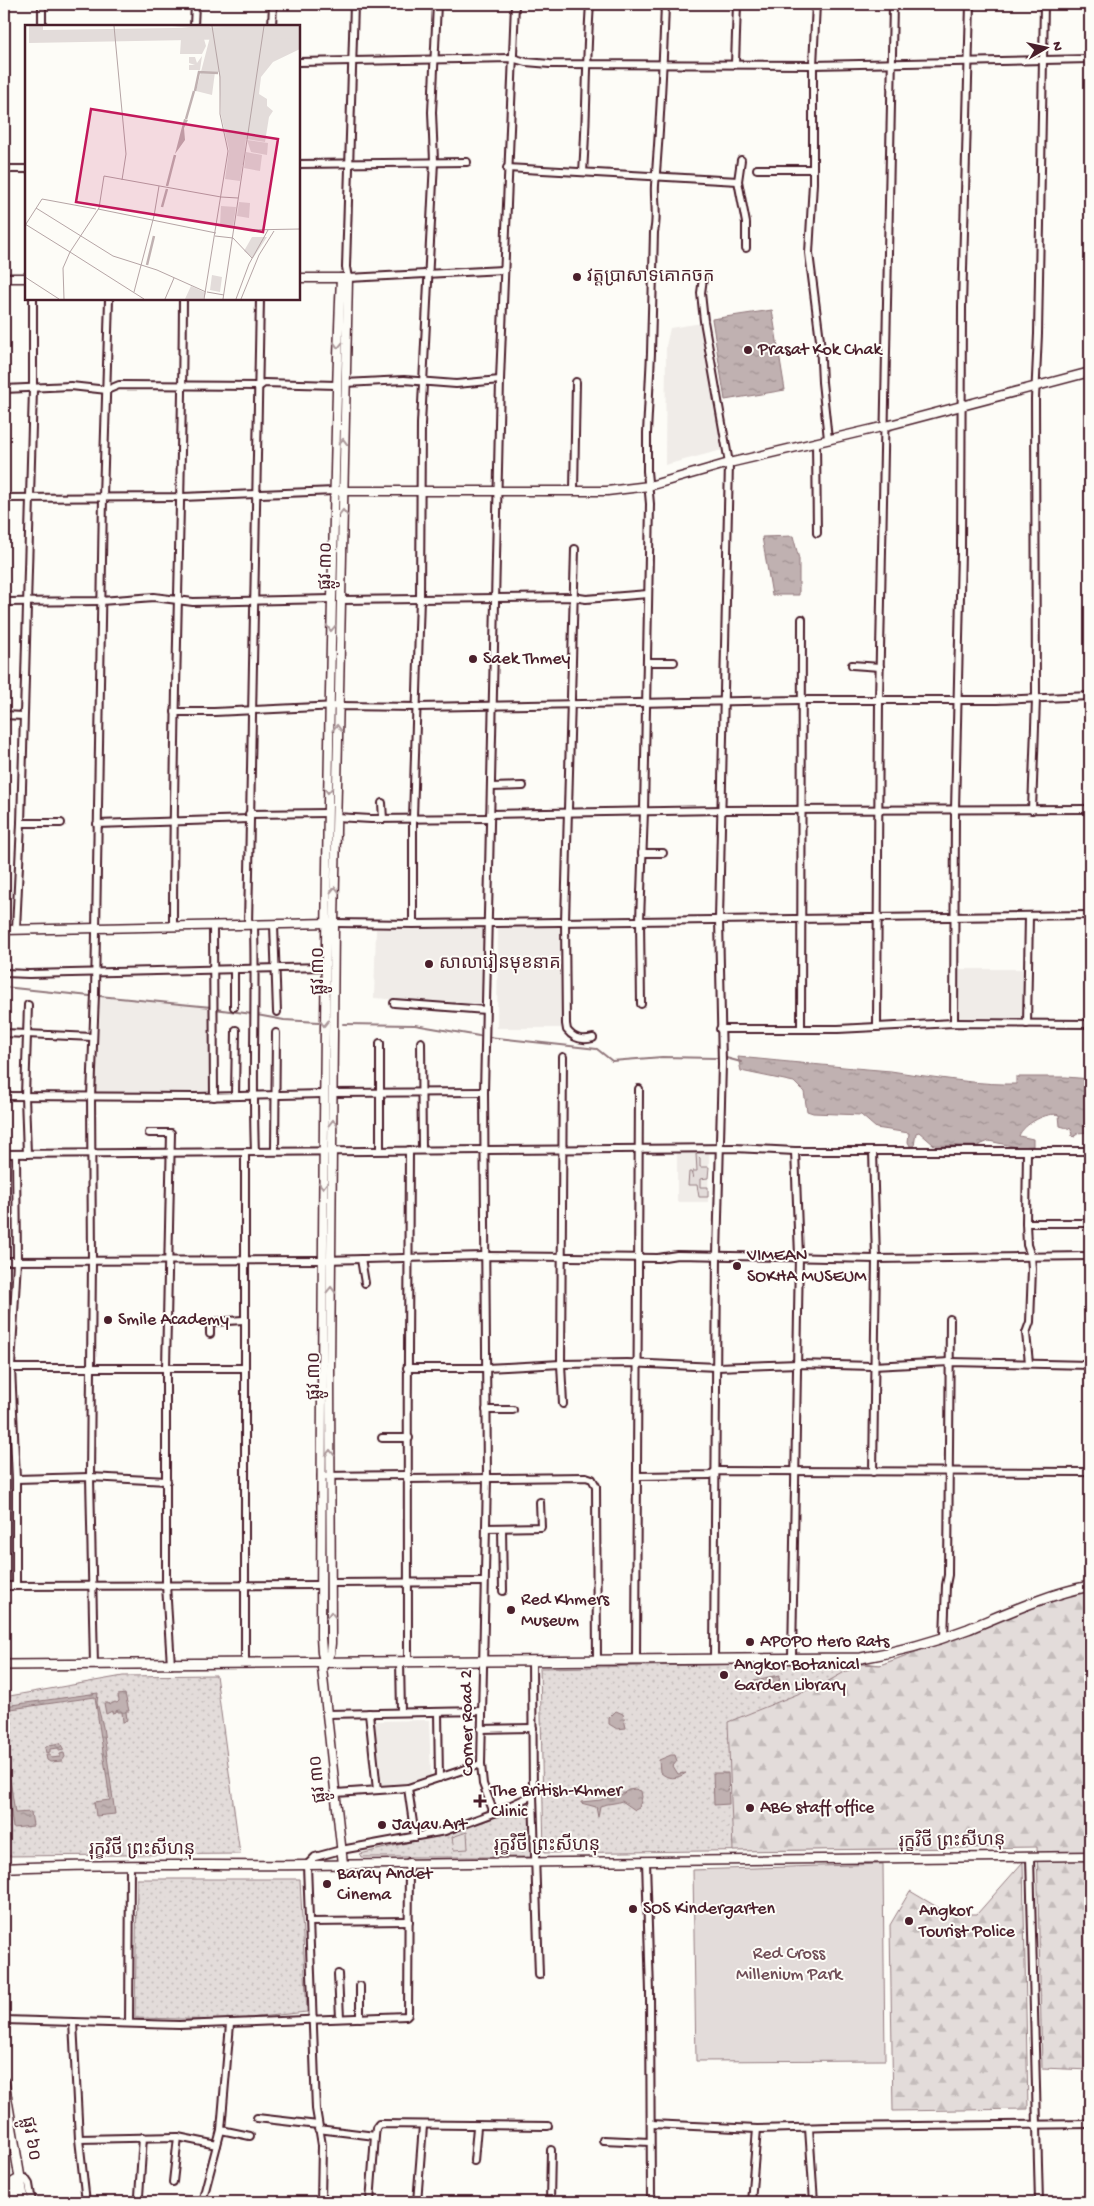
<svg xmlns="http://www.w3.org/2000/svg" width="1094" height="2206" font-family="'Gochi Hand','Noto Sans Khmer',sans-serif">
<defs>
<pattern id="grass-dots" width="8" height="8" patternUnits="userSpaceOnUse" patternTransform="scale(1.25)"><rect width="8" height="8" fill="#e3dcda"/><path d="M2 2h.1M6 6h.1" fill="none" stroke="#c4bcbb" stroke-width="1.8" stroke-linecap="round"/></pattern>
<pattern id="forest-firs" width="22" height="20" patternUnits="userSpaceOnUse" patternTransform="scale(1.25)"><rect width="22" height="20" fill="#e3dcda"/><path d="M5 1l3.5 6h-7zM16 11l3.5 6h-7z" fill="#c4bcbb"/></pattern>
<pattern id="water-ripples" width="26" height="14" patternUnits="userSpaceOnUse" patternTransform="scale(1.25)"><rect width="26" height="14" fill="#c0b1b1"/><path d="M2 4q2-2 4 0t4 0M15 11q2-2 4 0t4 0" fill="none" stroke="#9e8f90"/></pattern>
</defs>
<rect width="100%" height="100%" fill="#fdfcf7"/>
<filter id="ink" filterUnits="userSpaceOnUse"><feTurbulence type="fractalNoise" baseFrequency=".02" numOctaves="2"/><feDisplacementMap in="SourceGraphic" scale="10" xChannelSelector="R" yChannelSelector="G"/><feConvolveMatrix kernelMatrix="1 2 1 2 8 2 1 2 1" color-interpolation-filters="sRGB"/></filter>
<g filter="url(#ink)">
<!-- built -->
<g fill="#f0ece8">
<path d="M 702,323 L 726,449 L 665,465 L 666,346 L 670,328 Z"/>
<path d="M 562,924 L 561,1028 L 497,1028 L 498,925 Z"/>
<path d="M 484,928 L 483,1006 L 374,998 L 376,929 Z"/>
<path d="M 956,969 L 1027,969 L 1026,1023 L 956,1022 Z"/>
<path d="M 98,997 L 215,1006 L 216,1095 L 95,1094 Z"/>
<path d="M 677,1153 L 709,1153 L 708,1202 L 677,1202 Z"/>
<path d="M 429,1720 L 431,1777 L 410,1783 L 379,1785 L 375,1721 Z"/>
</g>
<!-- grass -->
<g fill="url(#grass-dots)" stroke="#967e82">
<path d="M 943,1642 L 947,1848 L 544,1853 L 540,1668 L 858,1662 L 880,1665 Z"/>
<path d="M 216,1675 L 240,1854 L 4,1856 L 4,1697 L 123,1676 Z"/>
<path d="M 531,1801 L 533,1857 L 361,1857 L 360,1854 L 419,1840 L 477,1823 Z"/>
<path d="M 137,1879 L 300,1879 L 307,2012 L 230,2020 L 135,2018 Z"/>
</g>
<!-- forest -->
<g fill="url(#forest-firs)" stroke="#967e82">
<path d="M 1090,1586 L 1090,2070 L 1042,2068 L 1037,1847 L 733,1851 L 728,1722 L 825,1683 L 859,1664 L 880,1665 L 943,1642 L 966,1629 Z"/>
<path d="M 1023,1862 L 1028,2109 L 893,2111 L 890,1925 L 910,1891 L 949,1914 L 977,1914 Z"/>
</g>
<!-- park -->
<g fill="#e3dcda" stroke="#967e82">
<path d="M 696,1154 L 700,1158 L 700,1167 L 709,1167 L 708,1178 L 700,1179 L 700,1187 L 708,1187 L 708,1197 L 699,1197 L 697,1185 L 688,1185 L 689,1172 L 691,1172 L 693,1178 L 693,1171 L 697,1171 Z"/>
<path d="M 467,1832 L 468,1849 L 454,1850 L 452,1837 Z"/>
<path d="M 883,1864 L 885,2060 L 696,2061 L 693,1870 Z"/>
</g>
<!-- water -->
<g fill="url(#water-ripples)" stroke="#91777b">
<path d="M 772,310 L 785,390 L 725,400 L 712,319 Z"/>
<path d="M 793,536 L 799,559 L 799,595 L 772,595 L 762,537 Z"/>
<path d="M 738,1057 C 789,1062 840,1067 891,1071 C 900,1072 908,1074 917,1075 C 950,1079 983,1085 1016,1084 L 1016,1077 L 1066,1077 L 1090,1079 L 1090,1132 L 1077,1133 L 1075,1137 L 1072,1136 L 1071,1129 L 1060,1126 L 1059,1115 C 1048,1111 1023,1124 1019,1136 L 1033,1139 L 1033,1146 L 1017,1147 L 989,1141 L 977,1146 L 967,1146 L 934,1145 L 919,1132 L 916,1133 L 914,1146 L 910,1146 L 908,1142 L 909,1133 L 876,1128 L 861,1115 L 813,1113 L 807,1111 L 804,1092 L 794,1082 L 741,1071 Z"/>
<path d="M 780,1675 L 779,1682 L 760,1688 L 752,1686 L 754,1680 Z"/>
<path d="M 98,1693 L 97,1703 L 103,1727 L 115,1814 L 96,1816 L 94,1802 L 110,1800 L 95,1697 L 4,1710 L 4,1706 Z"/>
<path d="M 125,1694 L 129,1711 L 126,1711 L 127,1721 L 123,1722 L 122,1712 L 118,1712 L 117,1710 L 116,1712 L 112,1713 L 112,1711 L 106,1714 L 104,1703 L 108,1703 L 109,1705 L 115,1702 L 117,1703 L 119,1701 L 118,1695 Z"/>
<path d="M 616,1711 L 623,1714 L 626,1728 L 617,1729 L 609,1724 L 609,1718 Z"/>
<path d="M 4,1738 L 15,1813 L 31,1812 L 33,1826 L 13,1828 L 4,1762 Z"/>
<path d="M 60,1743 L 64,1750 L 59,1751 L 59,1748 L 50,1749 L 50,1752 L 46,1753 L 45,1748 L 49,1745 Z"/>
<path d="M 64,1753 L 65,1757 L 62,1761 L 50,1762 L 47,1760 L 46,1755 L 50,1755 L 51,1758 L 60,1757 L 60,1754 Z"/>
<path d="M 671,1755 L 675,1755 L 677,1761 L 673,1766 L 678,1774 L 686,1773 C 677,1779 668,1780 660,1772 L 659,1760 Z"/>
<path d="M 713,1773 L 728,1773 L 729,1804 L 714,1805 Z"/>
<path d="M 635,1789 L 641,1791 L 642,1797 L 639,1808 L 635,1810 L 622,1801 C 614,1804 608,1803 600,1806 L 598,1817 L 596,1807 L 581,1803 L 581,1802 L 601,1800 L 614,1793 L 621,1795 L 628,1790 Z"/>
</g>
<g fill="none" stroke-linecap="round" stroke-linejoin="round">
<!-- stream -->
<g stroke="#91777b" stroke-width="2">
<path d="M 4,987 L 90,996"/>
<path d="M 99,996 L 211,1007"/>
<path d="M 215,1009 L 252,1014"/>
<path d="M 257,1015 L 284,1020 L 319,1022"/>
<path d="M 343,1024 L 415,1025 L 479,1036 L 597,1049 L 612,1061 L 662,1057 L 717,1058"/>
<path d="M 726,1058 L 741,1062"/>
</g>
<defs>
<g id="minor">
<path d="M 354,4 L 346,267 L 348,278 L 503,270"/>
<path d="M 816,4 L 813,65 L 813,183 L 809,253 L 820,340 L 822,382 L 828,439"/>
<path d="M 42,26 L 42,4"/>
<path d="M 194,26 L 195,4"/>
<path d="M 272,26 L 273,4"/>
<path d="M 299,62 L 512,58 L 526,62 L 550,64 L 813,65 L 1090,59"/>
<path d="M 735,64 L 737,4"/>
<path d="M 741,160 L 738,181 L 746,223 L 746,248"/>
<path d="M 299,164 L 467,162"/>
<path d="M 507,168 L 738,181"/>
<path d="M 4,169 L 26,169"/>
<path d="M 757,169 L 813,169"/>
<path d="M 583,172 C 587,116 586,60 590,4"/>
<path d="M 703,278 L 701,293 L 704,321 L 729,463 L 719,919 L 722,1064 L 717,1255 L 714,1658"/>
<path d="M 345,383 L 404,380 L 456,384 L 500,380"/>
<path d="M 4,389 L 71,386 L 107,390 L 119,385 L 260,386 L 264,383 L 336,385"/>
<path d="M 816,442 L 817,533"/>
<path d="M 574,490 L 576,382"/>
<path d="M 4,498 L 182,497 L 335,491"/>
<path d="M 575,549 L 565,921 L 566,1024 L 567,1030 C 574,1039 582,1041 593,1038"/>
<path d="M 341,600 L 573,597 L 586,599 L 648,594"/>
<path d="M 4,602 L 101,601 L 154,597 L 193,602 L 332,599"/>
<path d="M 647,662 L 674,662"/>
<path d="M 852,665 L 880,667"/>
<path d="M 175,712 L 214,712 L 338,706 L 417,707 L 802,700 L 997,700 L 1090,696"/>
<path d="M 4,715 L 23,716"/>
<path d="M 491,787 L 523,786"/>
<path d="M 382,803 L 383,819"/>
<path d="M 1032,810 L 1036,699 L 1035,399 L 1038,334 L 1044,4"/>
<path d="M 249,814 L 328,813"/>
<path d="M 490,814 L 722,810 L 1090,809"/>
<path d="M 336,817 L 371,819 L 490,818"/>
<path d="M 21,823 L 61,823"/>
<path d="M 97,824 L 249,819"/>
<path d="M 642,853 L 663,853"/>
<path d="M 334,923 L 413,924 L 1090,915"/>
<path d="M 413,924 L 413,818 L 420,598 L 421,424 L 434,161 L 432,112 L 437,4"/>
<path d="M 248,925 L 260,299"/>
<path d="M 254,925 C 256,1001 252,1076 255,1152"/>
<path d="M 274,925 L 277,1012"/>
<path d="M 173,926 C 173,717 182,508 183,299"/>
<path d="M 213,926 L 214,1097"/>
<path d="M 16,929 L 21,823 L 33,389 L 33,299"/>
<path d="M 234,969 L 234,1007"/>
<path d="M 4,973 L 29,974 L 325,967"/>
<path d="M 394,1003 L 486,1010"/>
<path d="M 641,1004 L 640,920 L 644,811 L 650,504 L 647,471 L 647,433 L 651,353 L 654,232 C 658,216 654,201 655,185 C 660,125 663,64 665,4"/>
<path d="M 954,1023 L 955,810 L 961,552 L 962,307 L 970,4"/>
<path d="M 1027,1024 L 1029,916"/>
<path d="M 877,1025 L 879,700 L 893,4"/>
<path d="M 720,1029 L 838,1029 L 954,1023 L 1090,1024"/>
<path d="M 801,1029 L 802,619"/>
<path d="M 4,1033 L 93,1037"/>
<path d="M 421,1042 L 422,1150"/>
<path d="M 380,1043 L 380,1149"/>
<path d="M 563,1057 L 561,1364 L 563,1404"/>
<path d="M 333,1093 L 484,1092"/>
<path d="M 4,1096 L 195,1097 L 323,1094"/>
<path d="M 235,1096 L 236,1030"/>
<path d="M 149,1133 L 171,1133 L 166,1367 L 166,1585 L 171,1665"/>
<path d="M 275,1151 L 276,1033"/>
<path d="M 873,1151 L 876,1259 L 873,1472"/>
<path d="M 1027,1151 L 1026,1223 L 1027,1245 L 1031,1256 L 1032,1269 L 1030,1322 L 1026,1333 L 1029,1363"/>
<path d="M 4,1154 L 734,1148 L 795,1151 L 1090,1151"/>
<path d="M 16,1154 L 17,1261 L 11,1367 L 16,1479 L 16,1586"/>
<path d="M 27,1154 L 25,1096 L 28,1005"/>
<path d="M 1026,1223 L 1090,1223"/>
<path d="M 361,1259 L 365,1283"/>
<path d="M 4,1261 L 323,1260 L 485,1256 L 658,1258 L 677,1255 L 876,1259 L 1090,1256"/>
<path d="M 210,1334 L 210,1326 L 212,1322 L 243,1320"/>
<path d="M 4,1368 L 243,1368"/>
<path d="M 407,1368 L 486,1368 L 561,1364 L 627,1363 L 717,1367 L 798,1364 L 873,1366 L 950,1362 L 1090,1365"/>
<path d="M 486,1410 L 513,1410"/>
<path d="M 382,1438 L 409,1438"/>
<path d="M 321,1476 L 407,1475"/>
<path d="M 638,1476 L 710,1475 L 716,1471 L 1090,1472"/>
<path d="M 16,1479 L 90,1477 L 167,1481"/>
<path d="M 407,1479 L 586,1477 L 592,1479 L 596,1486 L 597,1660"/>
<path d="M 486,1528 L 541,1527 L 540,1502"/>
<path d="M 502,1528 L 503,1591"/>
<path d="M 331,1583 L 484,1582"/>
<path d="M 4,1586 L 322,1585"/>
<path d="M 944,1637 L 946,1585 L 948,1575 L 950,1319"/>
<path d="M 792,1657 L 799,1256 L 795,1151"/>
<path d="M 636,1659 L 639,1089"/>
<path d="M 408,1661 C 407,1491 408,1320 409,1150"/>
<path d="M 532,1661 L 533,1795 L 539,1975"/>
<path d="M 245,1662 L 245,1152"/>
<path d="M 400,1662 L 401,1712"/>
<path d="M 94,1665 L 90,1477 L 92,1261 L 91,1097 L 95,994 L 103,497 L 109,299"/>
<path d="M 438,1712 L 439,1778"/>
<path d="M 369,1713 L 377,1790"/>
<path d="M 327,1714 L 481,1711"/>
<path d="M 481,1729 L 533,1728"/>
<path d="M 408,1788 L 415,1837"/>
<path d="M 336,1793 L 408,1788 L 481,1764"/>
<path d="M 494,1813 L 483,1784 L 481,1764 L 487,1478 L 484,1092 L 500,380 L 515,4"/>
<path d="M 1030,1857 L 1039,2202"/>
<path d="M 646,1861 L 650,1992 L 651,2202"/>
<path d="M 309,1922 L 409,1921"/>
<path d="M 338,1974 L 340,2018"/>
<path d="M 360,1986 L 360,2018"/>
<path d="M 4,2020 L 179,2025 L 406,2016 L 408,2014 L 409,1862"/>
<path d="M 73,2022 L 79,2139 L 86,2202"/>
<path d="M 129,2023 L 130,1865"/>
<path d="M 257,2118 L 318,2125"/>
<path d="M 651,2124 L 757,2129 L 831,2127 L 1090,2124"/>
<path d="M 809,2128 L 814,2202"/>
<path d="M 318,2129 L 375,2136 L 376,2128 L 379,2124 L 548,2126"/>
<path d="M 221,2130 L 250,2136"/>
<path d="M 178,2137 L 217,2145"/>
<path d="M 79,2139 L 178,2137 L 173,2182"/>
<path d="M 603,2140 L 650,2142"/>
<path d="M 474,2161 L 477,2127"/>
<path d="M 20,2178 L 25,2178 L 29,2184 L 32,2202"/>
<path d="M 139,2196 L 143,2137"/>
<path d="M 202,2202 L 221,2130 L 230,2024"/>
<path d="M 321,2202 L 322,2145 L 316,2109 L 307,1865 L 315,1857 L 341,1850 L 445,1831 L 494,1813 L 533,1795"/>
<path d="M 370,2202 L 375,2136"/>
<path d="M 417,2202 L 423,2126"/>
<path d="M 550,2202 L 551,2150"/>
<path d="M 751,2202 L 757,2129"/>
</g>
<g id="tertiary">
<path d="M 4,278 L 26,278"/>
<path d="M 299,278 L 348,278 L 334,923 L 330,1370 L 331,1643 L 330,1653 L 322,1668 L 343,1864"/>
<path d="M 339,491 L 607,491 L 649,486 L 729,463 L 886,426 L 1090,372"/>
<path d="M 4,930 L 329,923"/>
<path d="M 325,1663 L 322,1653 L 321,1637 C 322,1291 324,945 332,599 C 335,492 336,385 341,278"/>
<path d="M 4,1868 C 106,1863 208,1866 309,1865 C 570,1861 830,1858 1090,1856"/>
<path d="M 16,2202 L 13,2182 L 20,2178"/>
</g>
<g id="secondary">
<path d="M 4,1665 L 861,1658 C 897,1652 934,1642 968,1629 C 1007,1613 1048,1594 1090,1586"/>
<path d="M 4,2082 L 24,2202"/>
</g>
</defs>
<!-- minor casing -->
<use href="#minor" stroke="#4a1f2b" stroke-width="10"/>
<!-- tertiary casing -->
<use href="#tertiary" stroke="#4a1f2b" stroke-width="11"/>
<!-- secondary casing -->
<use href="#secondary" stroke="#4a1f2b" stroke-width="12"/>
<!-- minor -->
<use href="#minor" stroke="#fdfcf7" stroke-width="6"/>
<!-- tertiary -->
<use href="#tertiary" stroke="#fdfcf7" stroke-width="8"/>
<!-- secondary -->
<use href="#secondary" stroke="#fdfcf7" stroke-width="9"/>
</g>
<!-- one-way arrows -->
<defs><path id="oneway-chevron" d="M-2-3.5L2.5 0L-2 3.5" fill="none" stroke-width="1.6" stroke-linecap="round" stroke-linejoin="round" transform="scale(1.25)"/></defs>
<g stroke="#ac999b">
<use href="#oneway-chevron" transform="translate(338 345) rotate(92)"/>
<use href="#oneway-chevron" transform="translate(343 442) rotate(-89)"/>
<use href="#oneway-chevron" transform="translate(343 513) rotate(-90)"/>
<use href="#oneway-chevron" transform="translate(331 628) rotate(91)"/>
<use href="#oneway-chevron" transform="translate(337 728) rotate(-89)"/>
<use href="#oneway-chevron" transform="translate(328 790) rotate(91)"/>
<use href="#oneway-chevron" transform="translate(335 890) rotate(-89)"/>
<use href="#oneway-chevron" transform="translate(324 1023) rotate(91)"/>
<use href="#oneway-chevron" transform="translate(333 1123) rotate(-90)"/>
<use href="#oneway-chevron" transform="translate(323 1185) rotate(90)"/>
<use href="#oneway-chevron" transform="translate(331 1290) rotate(-89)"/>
<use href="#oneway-chevron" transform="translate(330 1453) rotate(-90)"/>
<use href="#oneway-chevron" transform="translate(331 1615) rotate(-90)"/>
</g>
</g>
<!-- markers -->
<g fill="#4a1f2b" stroke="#fdfcf7" stroke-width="2">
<circle cx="577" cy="277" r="5"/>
<circle cx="748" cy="350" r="5"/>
<circle cx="473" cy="659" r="5"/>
<circle cx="429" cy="964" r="5"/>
<circle cx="737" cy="1266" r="5"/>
<circle cx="108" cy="1320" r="5"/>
<circle cx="511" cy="1610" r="5"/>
<circle cx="750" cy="1642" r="5"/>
<circle cx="724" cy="1675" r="5"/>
<path d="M477.5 1793.5h5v5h5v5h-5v5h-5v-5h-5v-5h5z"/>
<circle cx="750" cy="1808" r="5"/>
<circle cx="382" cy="1825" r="5"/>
<circle cx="327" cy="1884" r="5"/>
<circle cx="633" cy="1909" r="5"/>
<circle cx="909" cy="1921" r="5"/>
</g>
<g text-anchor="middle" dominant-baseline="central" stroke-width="4" stroke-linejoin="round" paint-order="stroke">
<!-- poi labels -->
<g font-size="18" fill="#4a1f2b" stroke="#fdfcf7" text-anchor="start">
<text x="587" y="277">វត្តប្រាសាទគោកចក</text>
<text x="758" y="350">Prasat Kok Chak</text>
<text x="483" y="659">Saek Thmey</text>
<text x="439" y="964">សាលារៀនមុខនាគ</text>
<text x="747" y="1256">VIMEAN<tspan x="747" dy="21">SOKHA MUSEUM</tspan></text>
<text x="118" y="1320">Smile Academy</text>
<text x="521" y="1600">Red Khmers<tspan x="521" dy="21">Museum</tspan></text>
<text x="760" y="1642">APOPO Hero Rats</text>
<text x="734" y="1665">Angkor Botanical<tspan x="734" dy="21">Garden Library</tspan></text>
<text x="491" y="1791">The British-Khmer<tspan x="491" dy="21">Clinic</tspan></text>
<text x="760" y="1808">ABG staff office</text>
<text x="392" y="1825">Jayav Art</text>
<text x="337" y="1874">Baray Andet<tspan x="337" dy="21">Cinema</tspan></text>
<text x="643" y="1909">SOS Kindergarten</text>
<text x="919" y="1911">Angkor<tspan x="919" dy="21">Tourist Police</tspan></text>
</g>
<!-- street labels -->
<g font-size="18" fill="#4a1f2b" stroke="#fdfcf7">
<text transform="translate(327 566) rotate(-89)">ផ្លូវ ៣០</text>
<text transform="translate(319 971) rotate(-90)">ផ្លូវ ៣០</text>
<text transform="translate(315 1376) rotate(-90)">ផ្លូវ ៣០</text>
<text transform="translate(468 1723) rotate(-91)">Corner Road 2</text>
<text transform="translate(319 1779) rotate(-96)">ផ្លូវ ៣០</text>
<text transform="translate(952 1842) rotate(-1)">រុក្ខវិថី ព្រះសីហនុ</text>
<text x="547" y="1846">រុក្ខវិថី ព្រះសីហនុ</text>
<text x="142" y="1850">រុក្ខវិថី ព្រះសីហនុ</text>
<text transform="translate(30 2139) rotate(81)">ផ្លូវ ៦០</text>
</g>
<!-- park labels -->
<g font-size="18" fill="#704e57" stroke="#fdfcf7">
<text x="789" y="1954">Red Cross<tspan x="789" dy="21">Millenium Park</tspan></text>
</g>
</g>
<!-- overview -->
<g transform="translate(25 25)">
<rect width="275" height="275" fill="#fdfcf7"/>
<path d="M 220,122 L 215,156 L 200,154 L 204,125 ZM 214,177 L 225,178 L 224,193 L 212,191 ZM 196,181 L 211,182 L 208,202 L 195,201 ZM 187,250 L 197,252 L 195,267 L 185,265 Z" fill="#e3dcda"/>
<path d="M 147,1 L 275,1 L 275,24 L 248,37 L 236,52 L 234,69 L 242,74 L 242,81 L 248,86 L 244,92 L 240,117 L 221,114 L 218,140 L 207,138 L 196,90 L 194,47 L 190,47 L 187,70 L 171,66 L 185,12 L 205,3 L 185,2 L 184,5 ZM 156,14 L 179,14 L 181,21 L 177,29 L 155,29 ZM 177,31 L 175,45 L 164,45 L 164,40 L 170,40 L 164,38 L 164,32 L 170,32 L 172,38 ZM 222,115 L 243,118 L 242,130 L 226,127 ZM 227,212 L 242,212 L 228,233 L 219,226 ZM 166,261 L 181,268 L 178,274 L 160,274 Z" fill="#e3dcda"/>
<path d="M 4,1 L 18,1 L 18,5 L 275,1 L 275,13 L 4,18 Z" fill="#e3dcda"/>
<path d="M 221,127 L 237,130 L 235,146 L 219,143 Z" fill="#e3dcda"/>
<path d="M 159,94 L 163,95 L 159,103 L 160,115 L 150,129 Z" fill="#c0b1b1"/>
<path fill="none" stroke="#c0b1b1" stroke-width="2.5" d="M 170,66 L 174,47 L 193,48M 161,94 L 169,66M 142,161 L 150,130M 137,182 L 142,164M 122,240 L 129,211"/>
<path fill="none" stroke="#b5a4a5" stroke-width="1" d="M 89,1 L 101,129 L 97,155M 196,172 L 213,173M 11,183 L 88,231 L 132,245 L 181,267M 73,184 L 191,208M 0,199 L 45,227 L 38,243 L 39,274M 1,199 L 17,174 L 71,184M 209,202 L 239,1M 223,205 L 275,204M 190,211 L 208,213 L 227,233M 45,227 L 74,183 L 79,151 L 196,172M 45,227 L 119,274M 0,252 L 34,274M 109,267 L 129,191 L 134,161M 182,267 L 199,270M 140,274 L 149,253M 179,274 L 203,126 L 195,89 L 195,52 L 187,1M 198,274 L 209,202 L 225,205M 211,274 L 224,239 L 243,205M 216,274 L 234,230 L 249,206"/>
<path fill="#c2185b" fill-opacity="0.15" stroke="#c2185b" stroke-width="2.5" d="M 66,84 L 253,114 L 238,207 L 51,177 Z"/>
<rect width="275" height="275" fill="none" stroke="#4a1f2b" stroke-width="2.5"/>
</g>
<!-- margin -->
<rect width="1094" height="2206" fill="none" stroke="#fdfcf7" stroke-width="20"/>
<rect x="10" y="10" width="1074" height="2186" fill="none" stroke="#4a1f2b" stroke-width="2" filter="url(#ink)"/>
<!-- north arrow -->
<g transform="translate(1046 48) rotate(81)" stroke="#fdfcf7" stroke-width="4" paint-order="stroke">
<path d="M0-4L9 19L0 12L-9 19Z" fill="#4a1f2b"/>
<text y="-8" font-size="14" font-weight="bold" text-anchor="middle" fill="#4a1f2b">N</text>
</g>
</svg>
